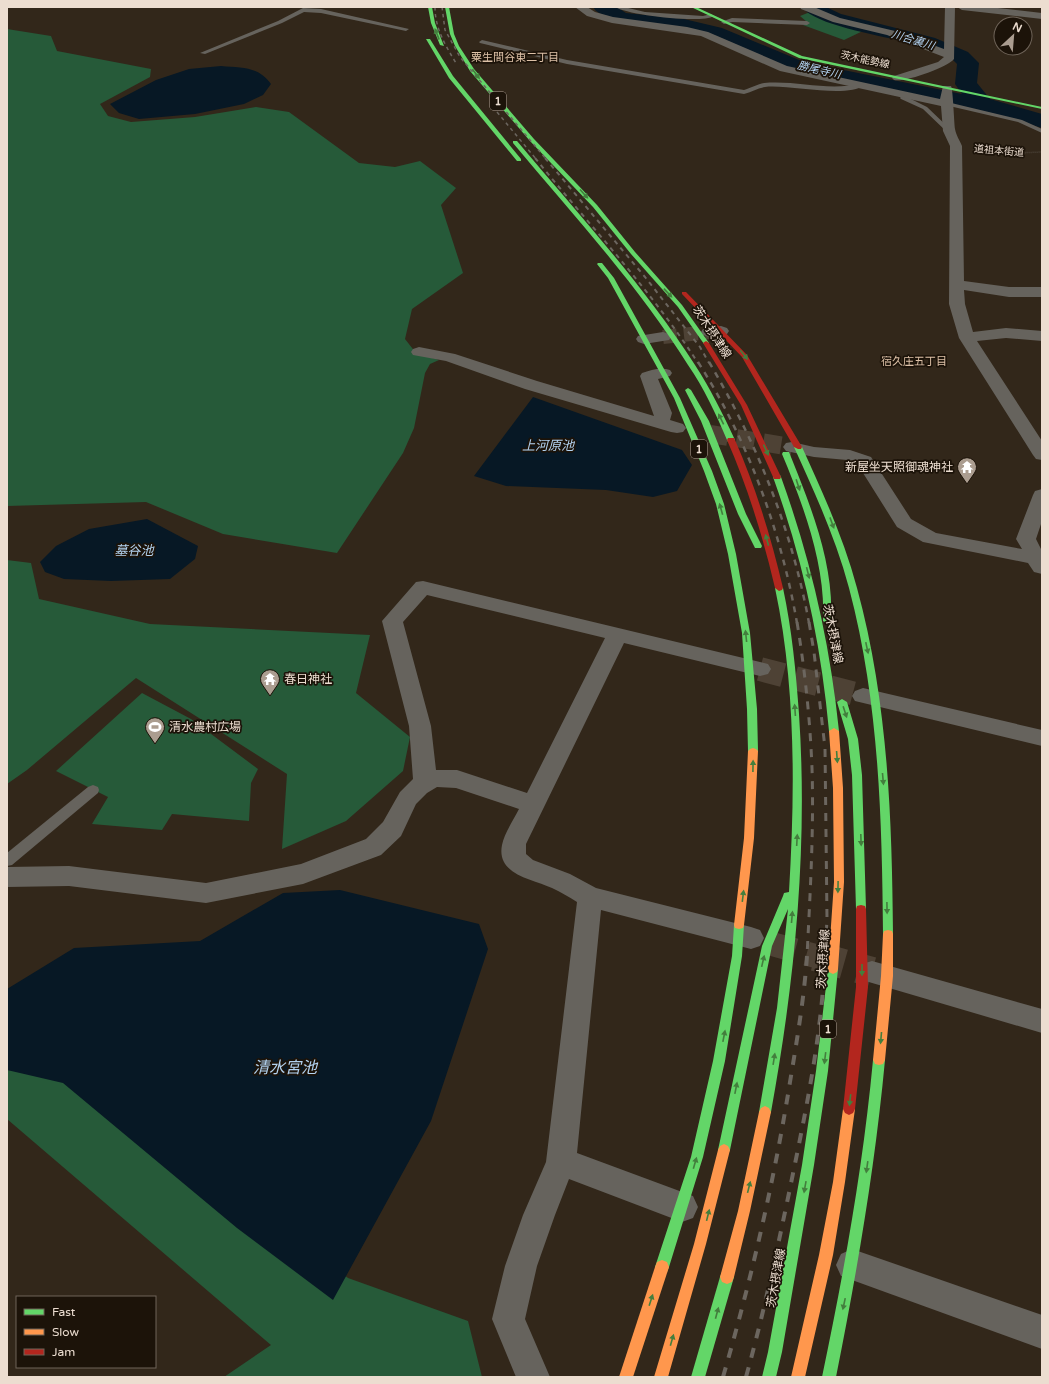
<svg xmlns="http://www.w3.org/2000/svg" width="1049" height="1384" font-family="'Varela Round','Noto Sans JP',sans-serif">
<rect width="100%" height="100%" fill="#32271a"/>
<!-- green -->
<g fill="#265a39">
<path d="M 810,12 L 867,29 L 844,40 L 803,25 L 807,22 L 800,16 Z"/>
<path d="M 7,29 L 51,36 L 57,51 L 151,69 L 150,77 L 100,104 L 108,116 L 131,122 L 195,117 L 256,107 L 289,112 L 359,163 L 395,167 L 420,161 L 456,188 L 441,205 L 463,273 L 412,309 L 405,339 L 416,353 L 439,360 L 430,364 L 425,373 L 414,428 L 403,453 L 337,553 L 223,534 L 146,502 L 7,506 Z"/>
<path d="M 7,560 L 31,563 L 39,599 L 150,624 L 370,635 L 356,693 L 410,737 L 403,771 L 346,821 L 282,849 L 287,774 L 136,678 L 27,770 L 7,784 Z"/>
<path d="M 142,693 L 191,719 L 258,769 L 251,783 L 249,821 L 172,814 L 162,830 L 92,824 L 108,797 L 56,771 Z"/>
<path d="M 7,1047 L 79,1073 L 348,1278 L 468,1321 L 482,1377 L 224,1377 L 271,1345 L 7,1119 Z"/>
</g>
<!-- water -->
<g fill="#071825">
<path d="M 221,66 C 242,68 258,66 271,84 L 263,95 L 244,104 L 195,114 L 139,119 L 119,113 L 110,104 L 156,80 L 189,69 Z"/>
<path d="M 533,397 L 682,450 L 692,465 L 677,491 L 653,497 L 606,490 L 506,486 L 474,476 Z"/>
<path d="M 147,519 L 198,546 L 195,559 L 170,579 L 111,581 L 64,579 L 45,572 L 40,562 L 56,546 L 89,529 Z"/>
<path d="M 340,890 L 479,924 L 488,949 L 431,1121 L 333,1300 L 237,1228 L 63,1083 L 7,1070 L 7,989 L 74,948 L 200,941 L 283,893 Z"/>
</g>
<g fill="none" stroke-linecap="round" stroke-linejoin="round">
<!-- river -->
<path fill="#071825" fill-rule="evenodd" d="M 593,7 L 617,7 L 626,13 L 684,19 L 722,28 L 804,62 L 962,94 L 955,84 L 957,64 L 953,60 C 936,52 919,46 901,41 C 878,35 815,25 802,7 L 826,7 L 841,14 L 935,38 L 968,52 L 979,63 L 977,83 L 990,99 L 1042,114 L 1042,128 L 991,113 L 792,71 L 774,65 L 715,38 L 684,31 L 614,22 L 596,11 Z"/>
<!-- street-tunnel-far3 -->
<path stroke="#4e4235" stroke-width="14" stroke-dasharray="14 7" stroke-linecap="butt" d="M 663,337 L 709,332"/>
<!-- street-tunnel-far2 -->
<path stroke="#4e4235" stroke-width="18" stroke-dasharray="18 9" stroke-linecap="butt" d="M 710,434 L 792,447"/>
<!-- street-tunnel-far1 -->
<g stroke="#4e4235" stroke-width="24" stroke-dasharray="24 12" stroke-linecap="butt">
<path d="M 760,669 L 863,696"/>
<path d="M 772,944 L 819,957"/>
</g>
<!-- street-tunnel -->
<path stroke="#4e4235" stroke-width="30" stroke-dasharray="30 15" stroke-linecap="butt" d="M 815,956 L 872,972"/>
<!-- path -->
<path stroke="#68625b" stroke-width="1.5" stroke-dasharray="0.5 1.5" stroke-linecap="butt" d="M 973,149 L 1016,153 L 1042,152"/>
<!-- lane -->
<g fill="#66635d" fill-rule="evenodd">
<path d="M 615,7 L 624,7 L 645,12 L 703,16 L 711,14 L 714,16 C 701,24 628,15 615,7 Z"/>
<path d="M 303,8 L 321,9 L 409,29 L 406,31 L 321,13 L 304,12 L 282,23 L 205,54 L 200,53 L 278,21 Z"/>
<path d="M 732,18 L 807,21 L 810,23 L 807,25 L 732,22 L 724,24 L 721,22 Z"/>
<path d="M 482,40 L 567,60 L 744,90 C 750,88 758,84 764,83 C 797,80 830,92 861,83 L 864,85 C 847,99 788,84 765,87 C 758,88 751,92 744,94 L 567,64 L 480,43 L 479,42 Z"/>
<path d="M 903,94 L 907,94 L 907,97 L 927,107 L 951,130 L 951,132 L 947,132 L 923,109 L 901,99 L 900,98 Z"/>
<path d="M 947,102 L 1022,120 L 1042,129 L 1042,133 L 1018,122 L 945,105 L 944,104 Z"/>
<path d="M 93,785 L 98,787 L 99,790 L 98,793 L 12,865 L 7,866 L 7,853 L 88,787 Z"/>
</g>
<!-- street -->
<g fill="#66635d" fill-rule="evenodd">
<path d="M 575,7 L 587,7 L 595,12 L 613,17 L 687,27 L 708,32 L 787,66 L 940,99 L 943,86 L 951,86 C 953,89 954,121 955,129 C 956,135 960,141 962,146 L 964,281 L 1009,287 L 1042,287 L 1042,297 L 1009,297 L 964,290 L 965,304 L 973,332 L 1006,328 L 1042,331 L 1042,341 L 1006,338 L 977,341 L 1042,441 L 1042,460 L 1036,459 L 1033,455 L 959,338 L 949,304 L 950,146 L 943,131 L 941,106 L 780,71 L 701,36 L 612,23 L 587,16 Z"/>
<path d="M 800,7 L 814,7 L 840,18 L 895,31 L 944,49 L 945,7 L 955,7 L 954,59 C 948,67 904,83 894,80 L 892,78 L 894,76 L 938,62 L 944,57 L 887,35 L 833,22 L 801,9 Z"/>
<path d="M 957,7 L 989,7 L 1042,13 L 1042,19 L 962,10 Z"/>
<path d="M 721,326 L 727,328 L 729,331 L 727,334 L 709,337 L 703,335 L 701,332 L 703,329 Z"/>
<path d="M 663,332 L 669,334 L 671,337 L 669,340 L 644,344 L 638,342 L 636,339 L 638,336 Z"/>
<path d="M 419,347 L 455,354 L 537,381 L 654,416 L 640,376 L 642,373 C 651,370 661,367 670,370 L 672,373 L 670,376 L 658,379 L 672,413 L 670,420 L 683,424 L 686,428 L 683,432 L 677,433 L 671,432 L 525,389 L 446,361 L 413,355 L 411,352 L 413,349 Z"/>
<path d="M 792,442 L 814,447 L 850,450 L 871,457 L 911,519 L 936,533 L 1022,549 L 1016,539 L 1033,495 L 1035,491 L 1042,489 L 1042,521 L 1036,539 L 1042,551 L 1042,574 L 1034,572 L 1028,563 L 923,542 L 897,527 L 858,465 L 847,460 L 814,457 L 786,451 L 783,447 L 786,443 Z"/>
<path d="M 423,581 L 760,662 L 768,664 L 771,669 L 768,674 L 760,676 L 624,643 L 526,844 L 526,854 L 533,860 L 570,874 L 596,888 L 751,927 L 760,930 L 764,938 L 760,946 L 751,949 L 601,910 L 577,1153 L 693,1196 L 698,1207 L 693,1218 L 682,1222 L 569,1179 L 555,1215 L 537,1266 L 525,1319 L 550,1377 L 516,1377 L 492,1319 L 505,1266 L 523,1215 L 546,1162 L 577,902 C 569,897 561,892 552,888 C 533,879 496,875 502,845 C 504,834 514,819 519,809 L 456,788 L 437,787 L 427,793 L 416,804 L 401,836 L 381,855 L 303,884 L 206,903 L 69,886 L 7,887 L 7,867 L 69,866 L 206,883 L 301,864 L 366,839 L 383,822 L 400,792 L 413,779 L 409,726 L 382,621 L 416,582 ZM 427,595 L 605,638 L 527,793 L 457,770 L 436,770 L 431,726 L 403,622 Z"/>
<path d="M 863,688 L 1042,730 L 1042,746 L 855,701 L 852,696 L 855,691 Z"/>
<path d="M 872,961 L 1042,1009 L 1042,1033 L 862,980 L 859,972 L 862,964 Z"/>
<path d="M 852,1249 L 1042,1315 L 1042,1349 L 841,1276 L 836,1265 L 841,1254 Z"/>
</g>
<!-- fast -->
<g fill="#63d668" fill-rule="evenodd">
<path d="M 428,7 L 432,7 L 435,23 L 444,46 L 440,45 L 431,23 Z"/>
<path d="M 445,7 L 449,7 L 454,34 L 459,46 L 474,69 L 534,139 L 597,205 L 635,252 L 682,305 L 709,343 L 708,344 L 704,344 L 678,307 L 631,254 L 593,207 L 530,141 L 470,71 L 455,46 L 450,34 Z"/>
<path d="M 691,7 L 696,7 L 802,56 L 1042,107 L 1042,109 L 799,58 Z"/>
<path d="M 426,39 L 430,39 L 453,76 L 521,159 L 521,161 L 517,161 L 449,78 Z"/>
<path d="M 513,141 L 517,141 C 578,214 643,284 695,365 C 710,388 723,414 735,440 L 734,442 L 728,442 L 727,440 C 716,414 704,388 688,365 C 638,285 573,215 513,143 Z"/>
<path d="M 598,263 L 602,263 L 614,278 L 680,398 L 712,471 L 724,504 L 736,554 L 750,633 L 757,709 L 758,751 L 756,753 L 750,753 L 748,751 L 747,709 L 742,633 L 728,554 L 716,504 L 704,471 L 674,398 L 608,278 L 597,264 Z"/>
<path d="M 688,388 L 691,390 L 709,421 L 746,514 L 762,546 L 761,548 L 755,548 L 738,514 L 701,421 L 685,390 Z"/>
<path d="M 795,445 L 798,445 L 802,447 C 823,493 844,539 857,588 C 888,701 892,818 893,934 L 892,937 L 888,938 L 884,937 L 883,934 C 882,818 879,701 849,588 C 836,539 815,493 794,447 Z"/>
<path d="M 783,452 L 789,452 L 793,462 C 813,512 834,566 831,621 L 827,624 L 823,621 C 826,566 803,504 782,454 Z"/>
<path d="M 774,475 L 780,475 L 781,477 C 811,560 830,643 839,731 L 834,734 L 829,731 C 821,643 803,560 773,477 Z"/>
<path d="M 779,585 L 783,588 C 792,630 796,672 799,714 C 808,848 795,980 771,1112 L 769,1116 L 765,1118 L 761,1116 L 759,1112 L 777,1008 L 788,909 L 772,946 L 730,1150 L 728,1154 L 724,1156 L 720,1154 L 718,1150 L 762,946 L 783,896 L 784,893 L 789,892 C 795,792 796,686 775,588 Z"/>
<path d="M 842,699 L 847,702 L 858,739 L 862,775 L 866,909 L 865,912 L 861,913 L 857,912 L 856,909 L 852,775 L 848,739 L 837,702 Z"/>
<path d="M 739,921 L 743,922 L 744,925 L 742,956 L 725,1061 L 703,1157 L 669,1267 L 667,1272 L 662,1274 L 657,1272 L 655,1267 L 691,1157 L 713,1061 L 732,956 L 734,925 L 735,922 Z"/>
<path d="M 833,964 L 837,966 L 838,969 L 828,1071 L 814,1165 L 782,1352 L 776,1377 L 762,1377 L 768,1352 L 802,1165 L 816,1071 L 828,969 L 829,966 Z"/>
<path d="M 879,1055 L 883,1056 L 885,1060 C 875,1167 857,1272 836,1377 L 822,1377 C 844,1272 863,1167 873,1060 L 875,1056 Z"/>
<path d="M 727,1270 L 732,1272 L 734,1277 L 705,1377 L 691,1377 L 720,1277 L 722,1272 Z"/>
</g>
<!-- slow -->
<g fill="#ff974d" fill-rule="evenodd">
<path d="M 834,728 L 839,731 L 843,788 L 844,882 L 838,969 L 837,972 L 833,974 L 829,972 L 828,969 L 834,882 L 833,788 L 829,731 Z"/>
<path d="M 753,748 L 756,749 L 758,751 L 754,838 L 744,925 L 743,928 L 739,929 L 735,928 L 734,925 L 744,838 L 748,751 L 750,749 Z"/>
<path d="M 888,930 L 892,931 L 893,934 L 893,976 L 885,1060 L 883,1064 L 879,1065 L 875,1064 L 873,1060 L 881,976 L 883,934 L 884,931 Z"/>
<path d="M 849,1103 L 853,1105 L 855,1109 L 845,1182 L 833,1255 L 805,1377 L 791,1377 L 819,1255 L 833,1182 L 843,1109 L 845,1105 Z"/>
<path d="M 765,1106 L 769,1108 L 771,1112 L 750,1211 L 734,1277 L 732,1282 L 727,1284 L 722,1282 L 720,1277 L 738,1211 L 759,1112 L 761,1108 Z"/>
<path d="M 724,1144 L 728,1146 L 730,1150 L 706,1244 L 668,1377 L 654,1377 L 694,1244 L 718,1150 L 720,1146 Z"/>
<path d="M 662,1260 L 667,1262 L 669,1267 L 633,1377 L 619,1377 L 655,1267 L 657,1262 Z"/>
</g>
<!-- jam -->
<g fill="#b3261e" fill-rule="evenodd">
<path d="M 682,292 L 686,292 L 747,355 L 802,447 L 801,449 L 798,449 L 794,447 L 742,357 L 682,294 Z"/>
<path d="M 706,341 L 709,343 L 747,405 L 781,477 L 780,479 L 774,479 L 773,477 L 741,405 L 703,343 Z"/>
<path d="M 728,438 L 734,438 L 735,440 C 756,488 771,537 783,588 L 782,590 L 779,591 L 775,588 C 763,537 748,488 727,440 Z"/>
<path d="M 861,905 L 865,906 L 866,909 L 868,987 L 855,1109 L 853,1113 L 849,1115 L 845,1113 L 843,1109 L 856,987 L 856,909 L 857,906 Z"/>
</g>
<!-- rail-far4 -->
<g stroke="#6c665f" stroke-width="1.5" stroke-dasharray="3.5 3.5" stroke-linecap="butt">
<path d="M 435,7 C 435,28 445,45 456,63"/>
<path d="M 442,7 L 445,30 L 460,57 L 546,159"/>
<path d="M 497,112 L 536,159"/>
</g>
<!-- rail-far3 -->
<g stroke="#6c665f" stroke-width="2" stroke-dasharray="4.5 4.5" stroke-linecap="butt">
<path d="M 535,158 C 590,226 651,290 698,363"/>
<path d="M 545,158 L 645,277 L 700,347 L 709,363"/>
</g>
<!-- rail-far2 -->
<g stroke="#6c665f" stroke-width="2.5" stroke-dasharray="6 6" stroke-linecap="butt">
<path d="M 698,362 C 748,440 781,531 797,623"/>
<path d="M 709,362 C 757,443 792,530 809,623"/>
</g>
<!-- rail-far1 -->
<g stroke="#6c665f" stroke-width="3" stroke-dasharray="8 8" stroke-linecap="butt">
<path d="M 797,622 C 805,671 810,719 812,768 C 814,831 810,894 807,957"/>
<path d="M 809,622 L 814,652 L 825,748 L 827,919 L 825,957"/>
</g>
<!-- rail -->
<g stroke="#6c665f" stroke-width="4" stroke-dasharray="10 10" stroke-linecap="butt">
<path d="M 723,1377 C 751,1280 774,1182 790,1082 C 797,1040 804,999 807,956"/>
<path d="M 746,1377 C 763,1316 776,1255 789,1193 C 805,1115 822,1036 825,956"/>
</g>
</g>
<!-- one-way arrows -->
<defs><path id="oneway-solid" d="M-6-.8H1V-3.2L6.5 0L1 3.2V.8H-6Z"/></defs>
<g fill="#437e3d">
<use href="#oneway-solid" transform="translate(437 34) rotate(-111)"/>
<use href="#oneway-solid" transform="translate(476 74) rotate(53)"/>
<use href="#oneway-solid" transform="translate(584 194) rotate(48)"/>
<use href="#oneway-solid" transform="translate(668 293) rotate(47)"/>
<use href="#oneway-solid" transform="translate(744 355) rotate(51)"/>
<use href="#oneway-solid" transform="translate(721 419) rotate(-116)"/>
<use href="#oneway-solid" transform="translate(766 450) rotate(65)"/>
<use href="#oneway-solid" transform="translate(798 485) rotate(72)"/>
<use href="#oneway-solid" transform="translate(721 509) rotate(-106)"/>
<use href="#oneway-solid" transform="translate(832 523) rotate(70)"/>
<use href="#oneway-solid" transform="translate(767 540) rotate(-105)"/>
<use href="#oneway-solid" transform="translate(808 573) rotate(76)"/>
<use href="#oneway-solid" transform="translate(746 636) rotate(-96)"/>
<use href="#oneway-solid" transform="translate(867 648) rotate(78)"/>
<use href="#oneway-solid" transform="translate(795 710) rotate(-94)"/>
<use href="#oneway-solid" transform="translate(845 712) rotate(72)"/>
<use href="#oneway-solid" transform="translate(837 757) rotate(86)"/>
<use href="#oneway-solid" transform="translate(753 766) rotate(-89)"/>
<use href="#oneway-solid" transform="translate(883 779) rotate(85)"/>
<use href="#oneway-solid" transform="translate(797 840) rotate(-87)"/>
<use href="#oneway-solid" transform="translate(861 840) rotate(88)"/>
<use href="#oneway-solid" transform="translate(838 887) rotate(91)"/>
<use href="#oneway-solid" transform="translate(743 896) rotate(-83)"/>
<use href="#oneway-solid" transform="translate(887 908) rotate(89)"/>
<use href="#oneway-solid" transform="translate(792 917) rotate(-85)"/>
<use href="#oneway-solid" transform="translate(763 961) rotate(-77)"/>
<use href="#oneway-solid" transform="translate(862 970) rotate(90)"/>
<use href="#oneway-solid" transform="translate(724 1036) rotate(-79)"/>
<use href="#oneway-solid" transform="translate(881 1038) rotate(95)"/>
<use href="#oneway-solid" transform="translate(825 1058) rotate(97)"/>
<use href="#oneway-solid" transform="translate(774 1059) rotate(-81)"/>
<use href="#oneway-solid" transform="translate(736 1088) rotate(-79)"/>
<use href="#oneway-solid" transform="translate(850 1100) rotate(97)"/>
<use href="#oneway-solid" transform="translate(695 1163) rotate(-74)"/>
<use href="#oneway-solid" transform="translate(867 1167) rotate(98)"/>
<use href="#oneway-solid" transform="translate(749 1187) rotate(-76)"/>
<use href="#oneway-solid" transform="translate(805 1187) rotate(100)"/>
<use href="#oneway-solid" transform="translate(708 1215) rotate(-76)"/>
<use href="#oneway-solid" transform="translate(651 1300) rotate(-72)"/>
<use href="#oneway-solid" transform="translate(844 1304) rotate(102)"/>
<use href="#oneway-solid" transform="translate(717 1313) rotate(-75)"/>
<use href="#oneway-solid" transform="translate(672 1340) rotate(-74)"/>
</g>
<!-- icons -->
<defs>
<symbol id="temple-pin" viewBox="-11 -11 22 30"><path d="M0 17L-7.5 6A9.5 9.5 0 1 1 7.5 6Z" fill="#ab9d90" stroke="#1c1309"/><path d="M0-6L5-2H3V0L6.5 2.5H4V6H1.5V3h-3V6H-4V2.5H-6.5L-3 0V-2H-5Z" fill="#fff"/></symbol>
<symbol id="stadium-pin" viewBox="-11 -11 22 30"><path d="M0 17L-7.5 6A9.5 9.5 0 1 1 7.5 6Z" fill="#ab9d90" stroke="#1c1309"/><path d="M0-5a6.5 5 0 1 0 0 10a6.5 5 0 1 0 0-10ZM-3.5-1.8h7v3.6h-7Z" fill="#fff"/></symbol>
</defs>
<g fill-rule="evenodd">
<use href="#temple-pin" x="956" y="456" width="22" height="30"/>
<use href="#temple-pin" x="259" y="668" width="22" height="30"/>
<use href="#stadium-pin" x="144" y="716" width="22" height="30"/>
</g>
<g text-anchor="middle" dominant-baseline="central" stroke-width="3.5" stroke-linejoin="round" paint-order="stroke">
<!-- far-street labels -->
<g font-size="10" fill="#ecddd0" stroke="#1c1309">
<text transform="translate(865 60) rotate(12)">茨木能勢線</text>
<text transform="translate(999 151) rotate(5)">道祖本街道</text>
</g>
<!-- far-water labels -->
<g font-size="11" font-style="italic" fill="#b2d2f0" stroke="#1c1309">
<text transform="translate(913 40) rotate(17)">川合裏川</text>
<text transform="translate(819 70) rotate(13)">勝尾寺川</text>
</g>
<!-- far-neighbourhood labels -->
<g font-size="11" fill="#ddc1a7" stroke="#1c1309">
<text x="515" y="57">粟生間谷東二丁目</text>
<text x="914" y="361">宿久庄五丁目</text>
</g>
<!-- shield labels -->
<g fill="#1c1309" stroke="#aea094" stroke-width="1">
<rect x="490" y="92" width="16" height="18" rx="3"/>
<rect x="691" y="440" width="16" height="18" rx="3"/>
<rect x="820" y="1020" width="16" height="18" rx="3"/>
</g>
<g font-size="11" font-weight="bold" fill="#ecddd0">
<text x="498" y="101">1</text>
<text x="699" y="449">1</text>
<text x="828" y="1029">1</text>
</g>
<!-- street labels -->
<g font-size="12" fill="#ecddd0" stroke="#1c1309">
<text transform="translate(712 332) rotate(57)">茨木摂津線</text>
<text transform="translate(833 634) rotate(79)">茨木摂津線</text>
<text transform="translate(823 959) rotate(-86)">茨木摂津線</text>
<text transform="translate(776 1278) rotate(-80)">茨木摂津線</text>
</g>
<!-- poi labels -->
<g font-size="12" fill="#ecddd0" stroke="#1c1309" text-anchor="start">
<text x="953" y="467" text-anchor="end">新屋坐天照御魂神社</text>
<text x="284" y="679">春日神社</text>
<text x="169" y="727">清水農村広場</text>
</g>
<!-- water labels -->
<g font-size="13" font-style="italic" fill="#b2d2f0" stroke="#1c1309">
<text x="548" y="446">上河原池</text>
<text x="134" y="551">墓谷池</text>
</g>
<!-- near-water labels -->
<g font-size="16" font-style="italic" fill="#b2d2f0" stroke="#1c1309">
<text x="285" y="1068">清水宮池</text>
</g>
</g>
<!-- border -->
<rect width="1049" height="1384" fill="none" stroke="#ecddd0" stroke-width="16"/>
<!-- legend -->
<rect x="16" y="1296" width="140" height="72" fill="#1c1309" stroke="#6f6459"/>
<rect x="24" y="1309" width="20" height="6" fill="#63d668" stroke="#6f6459"/>
<text x="52" y="1316" font-size="12" fill="#ecddd0">Fast</text>
<rect x="24" y="1329" width="20" height="6" fill="#ff974d" stroke="#6f6459"/>
<text x="52" y="1336" font-size="12" fill="#ecddd0">Slow</text>
<rect x="24" y="1349" width="20" height="6" fill="#b3261e" stroke="#6f6459"/>
<text x="52" y="1356" font-size="12" fill="#ecddd0">Jam</text>
<!-- north arrow -->
<g transform="translate(1013 36) rotate(26)"><circle r="19" fill="#1c1309" stroke="#6f6459"/>
<path d="M0-3L7 15L0 10L-7 15Z" fill="#ab9d90"/>
<text y="-6" font-size="11" font-weight="bold" text-anchor="middle" fill="#ecddd0">N</text>
</g>
</svg>
